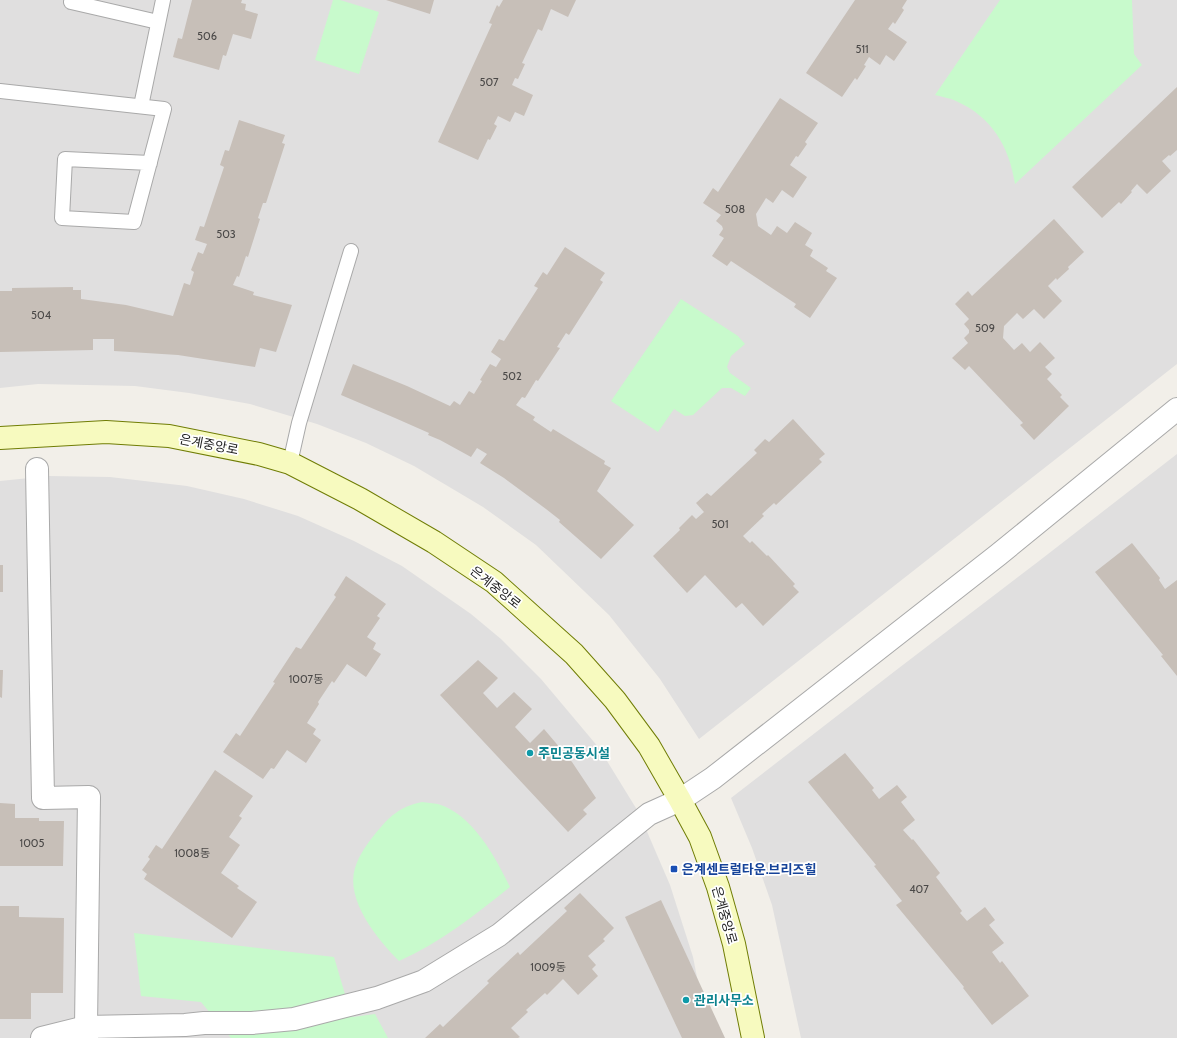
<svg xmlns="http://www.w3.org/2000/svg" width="1177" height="1038" font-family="Cabin,'Noto Sans KR',sans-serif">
<rect width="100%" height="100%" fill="#f2efe9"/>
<!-- residential -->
<g fill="#e0dfdf">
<path d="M 0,0 L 1177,0 L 1177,364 L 699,739 L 660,679 L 609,615 L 536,545 L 483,507 L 414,466 L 366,443 L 317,424 L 250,404 L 189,393 L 135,386 L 38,384 L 0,388 Z"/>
<path d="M 1177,454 L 1177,1038 L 801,1038 L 772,905 L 752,848 L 731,798 L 895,671 L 1039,561 Z"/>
<path d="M 49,476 L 110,477 L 187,486 L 244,499 L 298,516 L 354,541 L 402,566 L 471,614 L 501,639 L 541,679 L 599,748 L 639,813 L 670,885 L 693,957 L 709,1038 L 0,1038 L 0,481 Z"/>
</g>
<!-- park -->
<g fill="#c8facc">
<path d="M 333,0 L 340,0 L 379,12 L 359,74 L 315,60 Z"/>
<path d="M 1000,0 L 1132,0 L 1134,54 L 1142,65 L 1015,184 C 1009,146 992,117 956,101 C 950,98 942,97 935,95 Z"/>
<path d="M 681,299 L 738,336 L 745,344 L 731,356 L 727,367 L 730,373 L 751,388 L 745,396 L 731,388 L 722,388 L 693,415 L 685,416 L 674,409 L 658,432 L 611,401 Z"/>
<path d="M 422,802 C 427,803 433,803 438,804 C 472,814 495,856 510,887 C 475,915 440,943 399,961 C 378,940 345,900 355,868 C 359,855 367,844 375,834 C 390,816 399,807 422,802 Z"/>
<path d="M 134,933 L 334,957 L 347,1001 L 353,1017 L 375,1014 L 388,1038 L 231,1038 L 201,1002 L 141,996 Z"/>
</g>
<!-- building -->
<g fill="#c7bfb8">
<path d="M 192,0 L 242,0 L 241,3 L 246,4 L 245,10 L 258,14 L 251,39 L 233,34 L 226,56 L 223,55 L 219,70 L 173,57 L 178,38 L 182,39 Z"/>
<path d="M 386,0 L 434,0 L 430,14 Z"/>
<path d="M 503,0 L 576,0 L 568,17 L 551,9 L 542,31 L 538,29 L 522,63 L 525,64 L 518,79 L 515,78 L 512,85 L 533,95 L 524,116 L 515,112 L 510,122 L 498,116 L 494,124 L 497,126 L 490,140 L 488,139 L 478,160 L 438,142 L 492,24 L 489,23 L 497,5 L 499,7 Z"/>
<path d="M 855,0 L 907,0 L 902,8 L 904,10 L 895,24 L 893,22 L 888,29 L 907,42 L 894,61 L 886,55 L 880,65 L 869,57 L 864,65 L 866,66 L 857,80 L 855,78 L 842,97 L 806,73 Z"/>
<path d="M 1177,87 L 1177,150 L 1170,156 L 1169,155 L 1162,161 L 1171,171 L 1147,194 L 1137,184 L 1131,191 L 1132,192 L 1121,204 L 1119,202 L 1102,218 L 1072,187 Z"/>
<path d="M 780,98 L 818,123 L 805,142 L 807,144 L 798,157 L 796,156 L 790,165 L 807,177 L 793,198 L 782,190 L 773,203 L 766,198 L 756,214 L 758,226 L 771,235 L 777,226 L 787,233 L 795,222 L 812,233 L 805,245 L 813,250 L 810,256 L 828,268 L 826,271 L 837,278 L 810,318 L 794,307 L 796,304 L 731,261 L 727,266 L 712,256 L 724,238 L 719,235 L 723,229 L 722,226 L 716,221 L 721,215 L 703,203 L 713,188 L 718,192 Z"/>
<path d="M 239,120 L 285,135 L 282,143 L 285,144 L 266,203 L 263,203 L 258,218 L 260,219 L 248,257 L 246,256 L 239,277 L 237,276 L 233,285 L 254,292 L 253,295 L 292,305 L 276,352 L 260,348 L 255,367 L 178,355 L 114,351 L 114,339 L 93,339 L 93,350 L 0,352 L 0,291 L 12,291 L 12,288 L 73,287 L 73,290 L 81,290 L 81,299 L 126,305 L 173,316 L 184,283 L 190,285 L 194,272 L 191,270 L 198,252 L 203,254 L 207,244 L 195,240 L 200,226 L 204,227 L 224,167 L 220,165 L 225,150 L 229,151 Z"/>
<path d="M 1054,219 L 1084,252 L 1068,267 L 1069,269 L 1057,280 L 1056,278 L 1048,286 L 1062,301 L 1044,319 L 1034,309 L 1023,319 L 1017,313 L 1004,326 L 1003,338 L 1014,350 L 1022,343 L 1030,352 L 1040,342 L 1055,358 L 1045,367 L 1052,374 L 1047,379 L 1062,395 L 1060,397 L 1069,406 L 1034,440 L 1020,425 L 1023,423 L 969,366 L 965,370 L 952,358 L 968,343 L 964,338 L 969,333 L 969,330 L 964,324 L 969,319 L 955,304 L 968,291 L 972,296 Z"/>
<path d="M 565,247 L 605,273 L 600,280 L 603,282 L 569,335 L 566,333 L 557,347 L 560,348 L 538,381 L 536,380 L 525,398 L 522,397 L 516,405 L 535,417 L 533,420 L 551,432 L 553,429 L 605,461 L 604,464 L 611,468 L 597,491 L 634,525 L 601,559 L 559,522 L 560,520 L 546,509 L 504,478 L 480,463 L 487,454 L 477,448 L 471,457 L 440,440 L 428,435 L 429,433 L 395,418 L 341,395 L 353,364 L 407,386 L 450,406 L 454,401 L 460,405 L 469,391 L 474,394 L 482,381 L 480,380 L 490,364 L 496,367 L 501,359 L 491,352 L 499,339 L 504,341 L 538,288 L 534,286 L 543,272 L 547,275 Z"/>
<path d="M 793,419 L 825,454 L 819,459 L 822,462 L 776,505 L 774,503 L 762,514 L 764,516 L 743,536 L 750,543 L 752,541 L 767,556 L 768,555 L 795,584 L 793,586 L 799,592 L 763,626 L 742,603 L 736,608 L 705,575 L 687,593 L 653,556 L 680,530 L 679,528 L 692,515 L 696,519 L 704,512 L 696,503 L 707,493 L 711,496 L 757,453 L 754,450 L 765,439 L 769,442 Z"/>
<path d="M 1132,543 L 1160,578 L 1159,580 L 1165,589 L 1177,580 L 1177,676 L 1161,656 L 1163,655 L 1095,572 Z"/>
<rect x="0" y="565" width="3" height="27"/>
<path d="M 346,576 L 386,604 L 377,616 L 380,618 L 367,637 L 376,643 L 373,649 L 381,654 L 366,677 L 347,664 L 334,683 L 332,681 L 318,702 L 319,704 L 307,723 L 316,729 L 313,734 L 321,740 L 306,763 L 287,750 L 274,769 L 271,768 L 263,779 L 223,752 L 236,733 L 240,736 L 275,683 L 273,682 L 296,647 L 301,649 L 336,597 L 334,595 Z"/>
<path d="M 478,660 L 498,678 L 483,693 L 497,708 L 514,692 L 532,709 L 515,727 L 530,743 L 544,729 L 572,762 L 596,798 L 583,810 L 587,814 L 568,832 L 440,695 Z"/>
<path d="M 0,670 L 3,670 L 2,698 L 0,697 Z"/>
<path d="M 845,753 L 874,788 L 872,790 L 879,799 L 897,785 L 907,797 L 901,802 L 915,820 L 903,830 L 912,840 L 913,839 L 940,873 L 936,877 L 962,911 L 960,913 L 967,921 L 985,907 L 995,920 L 989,925 L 1004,943 L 992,952 L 1000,963 L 1002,961 L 1029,996 L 992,1025 L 963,988 L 964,987 L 896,905 L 902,901 L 874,866 L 876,865 L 808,782 Z"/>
<path d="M 215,770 L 253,796 L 239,816 L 242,818 L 229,837 L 240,845 L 221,873 L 239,886 L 237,888 L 257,902 L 232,938 L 144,879 L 147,874 L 142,870 L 150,859 L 148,857 L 156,845 L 162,849 Z"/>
<path d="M 0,803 L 15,804 L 15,818 L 39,818 L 39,821 L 64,821 L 63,866 L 0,866 Z"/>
<path d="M 580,893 L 614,928 L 603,939 L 605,941 L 588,956 L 596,965 L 592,969 L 598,976 L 578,995 L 563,979 L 547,995 L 545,993 L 526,1010 L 528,1012 L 511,1028 L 520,1037 L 518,1038 L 425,1038 L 440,1024 L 443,1027 L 489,983 L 487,981 L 518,952 L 520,955 L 567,911 L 564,908 Z"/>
<path d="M 661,900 L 725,1038 L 682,1038 L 625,917 Z"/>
<path d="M 0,906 L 19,906 L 19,917 L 64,918 L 63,993 L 31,993 L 31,1019 L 0,1019 Z"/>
</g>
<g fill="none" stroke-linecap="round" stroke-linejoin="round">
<defs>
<g id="lane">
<path d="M 72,0 L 71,2 L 158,22"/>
<path d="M 0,91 L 164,109 L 134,222 L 62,218 L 65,159 L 150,163"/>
<path d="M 141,106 L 163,0"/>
<path d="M 290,463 L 299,423 L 351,251"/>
</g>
<g id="street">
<path d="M 37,469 L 43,798 L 89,797 L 86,1027 L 87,1038"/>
<path d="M 42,1038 L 86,1027 L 185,1025 L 204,1023 L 252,1023 L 294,1019 L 377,998 L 424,981 L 499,935 L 649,814 L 680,800 L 713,778 L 998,555 L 1177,409"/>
</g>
<path id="secondary" d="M 0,438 L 106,432 L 169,436 L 259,454 L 290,463 L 360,499 L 434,542 L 494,582 L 574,654 L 615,700 L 649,746 L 680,800 L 700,837 L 718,887 L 734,944 L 753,1038"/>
</defs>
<!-- lane casing -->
<use href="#lane" stroke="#a9a9a9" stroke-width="16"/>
<!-- street casing -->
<use href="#street" stroke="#a9a9a9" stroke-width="24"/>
<!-- secondary casing -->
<use href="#secondary" stroke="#707d05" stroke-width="24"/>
<!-- lane -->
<use href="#lane" stroke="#fff" stroke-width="14"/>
<!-- street -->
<use href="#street" stroke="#fff" stroke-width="22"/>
<!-- secondary -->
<use href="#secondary" stroke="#f7fabf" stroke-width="22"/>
</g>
<!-- markers -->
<g fill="#0f9aa8" stroke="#fff" stroke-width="1.5">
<circle cx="530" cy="753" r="4"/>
<circle cx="686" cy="1000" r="4"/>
</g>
<rect fill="#1a4fb4" stroke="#fff" stroke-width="1.5" x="670" y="865" width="8" height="8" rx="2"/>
<g text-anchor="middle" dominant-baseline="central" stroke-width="3.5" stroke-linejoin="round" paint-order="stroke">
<!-- number labels -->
<g font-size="11" fill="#4b4948">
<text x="207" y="36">506</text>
<text x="862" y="49">511</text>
<text x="489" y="82">507</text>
<text x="735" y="209">508</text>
<text x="226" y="234">503</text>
<text x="41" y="315">504</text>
<text x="985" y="328">509</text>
<text x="512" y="376">502</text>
<text x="720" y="524">501</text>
<text x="306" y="679">1007동</text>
<text x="32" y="843">1005</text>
<text x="192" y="853">1008동</text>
<text x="919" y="889">407</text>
<text x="548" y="967">1009동</text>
</g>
<!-- street labels -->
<g font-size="13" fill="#222" stroke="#fff">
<text transform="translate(209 444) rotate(11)">은계중앙로</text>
<text transform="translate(496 587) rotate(38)">은계중앙로</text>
<text transform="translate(725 915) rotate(74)">은계중앙로</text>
</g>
<!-- culture labels -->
<g font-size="13" font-weight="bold" fill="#0d838f" stroke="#fff" text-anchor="start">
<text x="538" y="753">주민공동시설</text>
<text x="694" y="1000">관리사무소</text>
</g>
<!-- transit labels -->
<g font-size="13" font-weight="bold" fill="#164399" stroke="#fff" text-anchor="start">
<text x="682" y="869">은계센트럴타운.브리즈힐</text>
</g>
</g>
</svg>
